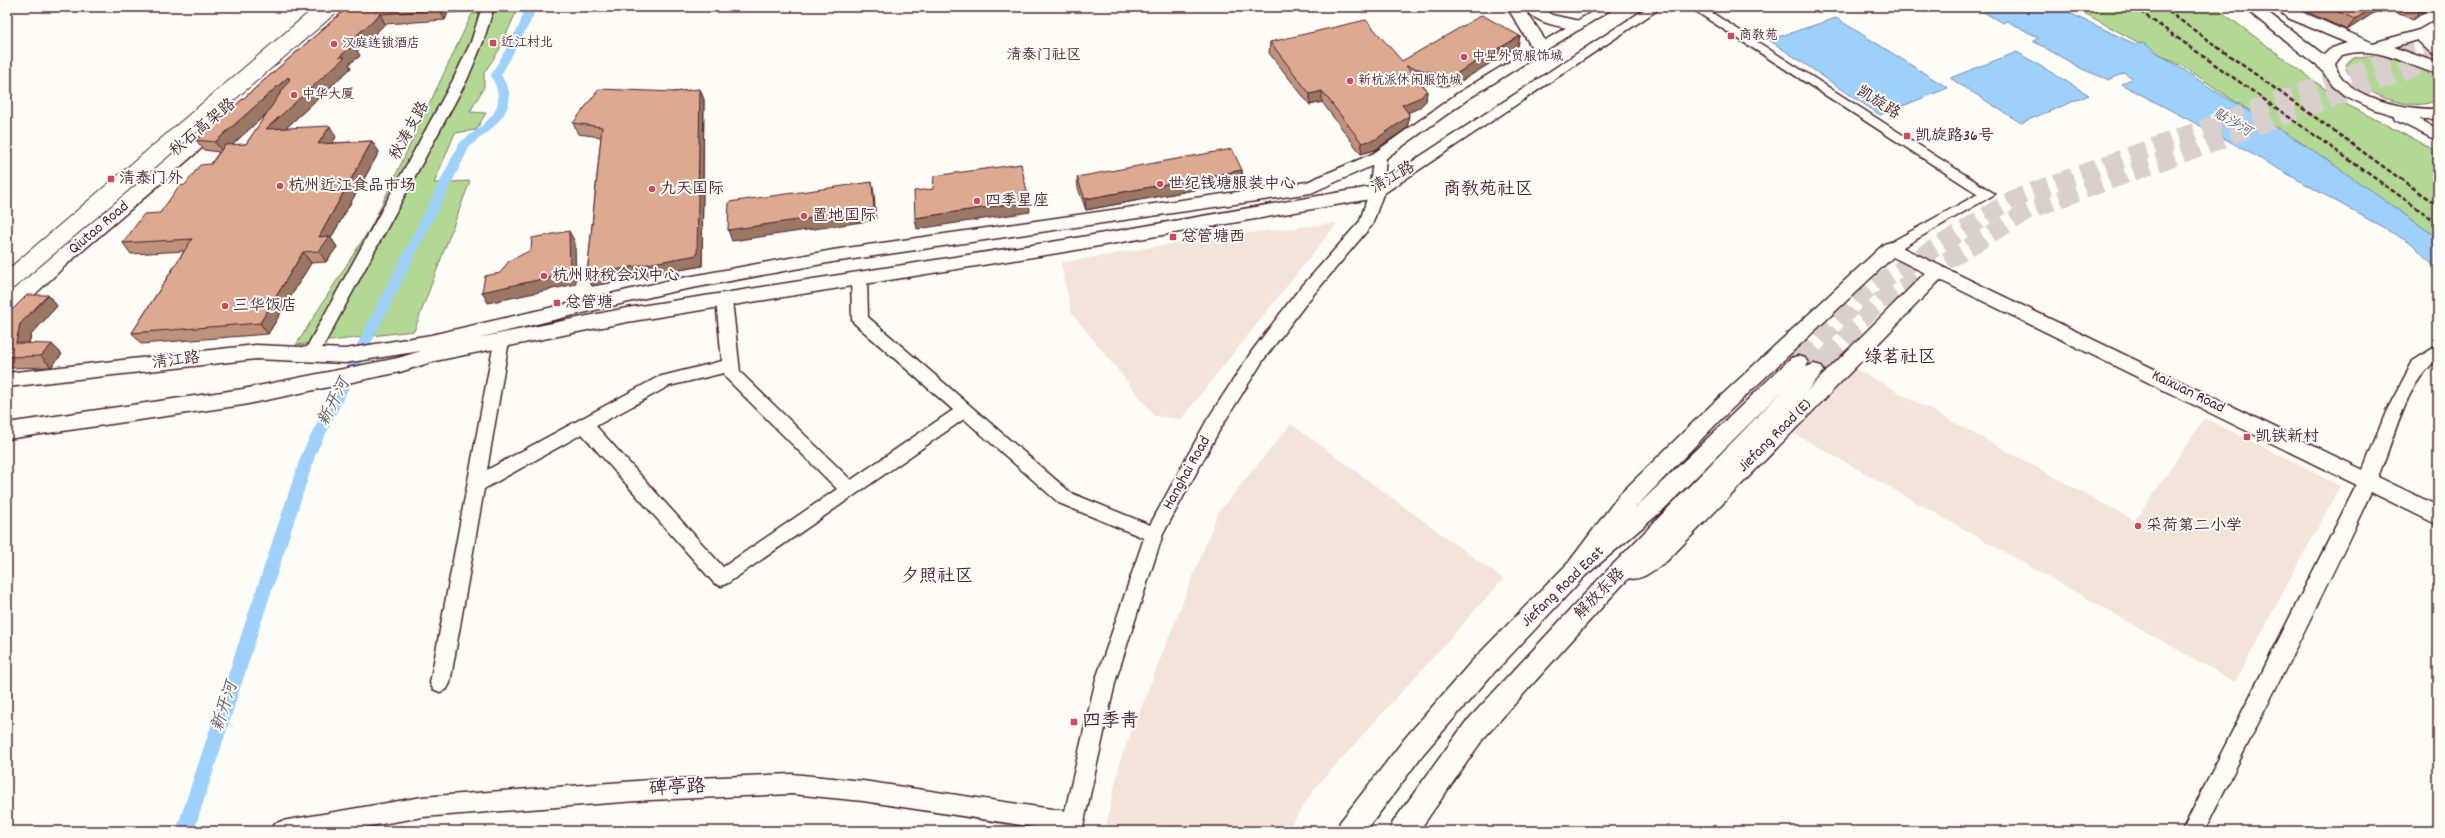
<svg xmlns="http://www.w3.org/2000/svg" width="2445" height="838" font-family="Dekko,'LXGW WenKai TC',sans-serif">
<rect width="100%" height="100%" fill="#fdfcf7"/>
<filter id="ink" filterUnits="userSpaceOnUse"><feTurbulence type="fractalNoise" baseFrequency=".025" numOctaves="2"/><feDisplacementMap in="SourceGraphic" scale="8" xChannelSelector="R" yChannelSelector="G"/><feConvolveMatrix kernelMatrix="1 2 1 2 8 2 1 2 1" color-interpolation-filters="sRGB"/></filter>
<g filter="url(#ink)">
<!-- built -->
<g fill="#f3e3d8">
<path d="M 1337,223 L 1181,419 L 1155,416 L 1071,312 L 1061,263 L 1205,238 Z"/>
<path d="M 1852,367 L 2135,521 L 2205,418 L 2340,486 L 2235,682 L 1790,431 Z"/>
<path d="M 1291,424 L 1503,579 L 1315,788 L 1287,831 L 1105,831 L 1120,761 L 1218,513 Z"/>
</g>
<!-- green -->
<g fill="#b2d894" stroke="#7e7c60">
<path d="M 2073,7 L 2215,7 L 2344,103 L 2438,152 L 2438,238 L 2187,69 Z"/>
<path d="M 518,8 L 499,50 L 484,73 L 484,87 L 470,112 L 486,113 L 476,130 L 455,133 L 434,183 L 470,181 L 414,331 L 296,345 L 372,225 L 472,14 Z"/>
<path d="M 2366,56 C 2390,57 2422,62 2438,83 L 2438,99 C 2415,115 2357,93 2346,69 L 2347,63 L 2354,58 Z"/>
</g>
<!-- water -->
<g fill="#9dd0fb" stroke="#7c89a8">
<path d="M 1975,7 L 2057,7 L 2135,44 L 2143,43 L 2214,90 L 2307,146 L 2438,238 L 2438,269 L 2412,244 L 2227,140 L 2121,84 L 2133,78 L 2124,73 L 2109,80 L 2082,69 L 2033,41 L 2039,38 L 2007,21 L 2002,23 Z"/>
<path d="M 1836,18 L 1948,88 L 1880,115 L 1769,40 Z"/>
<path d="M 2017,52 L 2089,95 L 2021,123 L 1950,78 Z"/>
</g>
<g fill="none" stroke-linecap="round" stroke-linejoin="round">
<!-- canal -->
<path fill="#9dd0fb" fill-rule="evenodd" d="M 525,7 L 535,7 L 533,17 L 501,75 C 504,81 508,86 509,92 C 513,116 486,133 470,146 L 316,453 L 194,831 L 176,831 L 302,453 L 459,144 C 463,139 469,136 474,132 C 498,113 505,104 491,75 L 519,26 Z"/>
<!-- major-tunnel-far1 -->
<g stroke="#d9d0ce" stroke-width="18" stroke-dasharray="18 8" stroke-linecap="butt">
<path d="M 1802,358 L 1868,290 L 2013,199 L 2438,42"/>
<path d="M 1826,358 L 1880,301 L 2030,210 L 2438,59"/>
</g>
<!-- major-tunnel -->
<g stroke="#d9d0ce" stroke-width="24" stroke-dasharray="24 12" stroke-linecap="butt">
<path d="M 1798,363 L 1803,357"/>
<path d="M 1814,371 L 1827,357"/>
</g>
<defs>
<g id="minor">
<path d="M 418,7 L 494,7 L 483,42 L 467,80 L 319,354 L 317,358 L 305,358 L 303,354 L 453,80 L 471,42 L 481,10 L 423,13 L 419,12 Z"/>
<path d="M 1600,7 L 1615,7 L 1468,99 L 1386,158 L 1384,180 L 1648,7 L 1662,7 L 1383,194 L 1372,225 L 1308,301 L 1264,359 L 1220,429 L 1163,534 L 1116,679 L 1082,831 L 1060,831 L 863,801 L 792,794 L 650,800 L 422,817 L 342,831 L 271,831 L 274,824 L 282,821 L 422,797 L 650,780 L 792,774 L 863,781 L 1065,811 L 1096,679 L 1144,538 L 1059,503 L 964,419 L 728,583 L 721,586 L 714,583 L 582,434 L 484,489 L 450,683 L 447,689 L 440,692 L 433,689 L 430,683 L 495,337 L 507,337 L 509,341 L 487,470 L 658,377 L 722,361 L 716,300 L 718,296 L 730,296 L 732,300 L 740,372 L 851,480 L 953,410 L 854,323 L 852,319 L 851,278 L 854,274 L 864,274 L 867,278 L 868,317 L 1071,493 L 1150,525 L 1207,420 L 1252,351 L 1296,293 L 1360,221 L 1369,192 L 1374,153 L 1458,93 ZM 724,373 L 726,378 L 837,489 L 723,567 L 596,426 L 669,386 Z"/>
<path d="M 1689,7 L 1703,7 L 1995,194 L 1896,251 L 1886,251 L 1883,248 L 1886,245 L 1978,194 Z"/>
<path d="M 2438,345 L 2438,359 C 2403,385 2394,443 2376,481 C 2322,599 2262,715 2204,831 L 2182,831 L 2359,480 L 2386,412 L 2413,361 Z"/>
</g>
<g id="major">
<path d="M 1507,7 L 1523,7 L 1541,33 L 1548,48 L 1546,51 L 1534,51 Z"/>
<path d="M 1524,7 L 1540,7 L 1552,15 L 1584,22 L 1587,25 L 1579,30 C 1559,26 1537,25 1524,7 Z"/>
<path d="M 2243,7 L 2261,7 L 2324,55 L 2331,48 L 2347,43 L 2288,18 L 2273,7 L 2291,7 L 2373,43 L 2419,30 L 2438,19 L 2438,31 L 2432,35 L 2433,39 L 2438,43 L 2438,56 L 2432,54 L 2417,40 L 2393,47 L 2438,63 L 2438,74 C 2406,66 2379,44 2342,55 L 2335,64 C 2343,99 2409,110 2438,109 L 2438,119 L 2419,119 L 2438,129 L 2438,141 L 2395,120 L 2393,115 L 2373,109 L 2344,95 L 2333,86 L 2321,69 Z"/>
<path d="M 219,119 L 225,120 L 227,124 L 225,128 L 66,265 L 14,314 L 7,316 L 7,298 L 52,257 L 213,120 Z"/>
<path d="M 1379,151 L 1385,152 L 1388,156 L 1385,160 L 1311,193 L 833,262 L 671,292 L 478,338 L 627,308 L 1064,240 L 1376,186 L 1382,188 L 1385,192 L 1382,196 L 1376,198 L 1064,252 L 627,322 L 435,361 L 400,372 L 243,405 L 7,439 L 7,423 L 243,389 L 398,358 L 421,351 L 345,363 L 256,359 L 7,387 L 7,373 L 256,345 L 345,349 L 431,335 L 671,280 L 833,250 L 1307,182 Z"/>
<path d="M 1891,242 L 2438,506 L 2438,525 L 1940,280 L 1667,561 C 1657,567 1642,582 1629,578 L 1612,596 L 1483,739 L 1419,831 L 1390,831 L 1393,822 L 1465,723 L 1596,582 L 1784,389 L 1663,510 L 1585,576 L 1489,678 L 1424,753 L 1366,831 L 1337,831 L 1340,822 L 1406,737 L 1471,662 L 1569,562 L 1620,494 L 1708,408 L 1884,244 ZM 1893,257 L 1925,273 L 1807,391 L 1824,371 L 1821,366 L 1814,364 L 1806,367 L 1808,363 L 1805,358 L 1798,356 L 1791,358 L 1634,509 L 1722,418 Z"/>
</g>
<path id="highway" d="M 334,7 L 352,7 L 14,301 L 7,303 L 7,285 Z"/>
</defs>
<!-- minor casing -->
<use href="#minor" stroke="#4a1f2b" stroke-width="3"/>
<!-- major casing -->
<use href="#major" stroke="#4a1f2b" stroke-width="3"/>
<!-- highway casing -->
<use href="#highway" stroke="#4a1f2b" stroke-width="3"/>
<!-- minor -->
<use href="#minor" fill="#fdfcf7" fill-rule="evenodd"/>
<!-- major -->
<use href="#major" fill="#fdfcf7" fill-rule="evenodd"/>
<!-- highway -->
<use href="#highway" fill="#fdfcf7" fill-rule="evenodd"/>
<!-- rail -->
<g stroke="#4a1f2b" stroke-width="2.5" stroke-dasharray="5 2.5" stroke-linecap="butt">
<path d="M 2134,7 L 2438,223"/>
<path d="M 2162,7 L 2438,206"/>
</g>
<defs>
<path id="highway-bridge" d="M 7,282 L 329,7"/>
</defs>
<!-- highway-bridge casing -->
<use href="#highway-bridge" stroke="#4a1f2b" stroke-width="20" stroke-linecap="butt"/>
<!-- highway-bridge -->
<use href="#highway-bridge" stroke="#fdfcf7" stroke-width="18"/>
</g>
<!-- wall -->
<g fill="#be927d" stroke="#4a1f2b" fill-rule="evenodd">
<path d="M 348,7 L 445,7 L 448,12 L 445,20 L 385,24 L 357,51 L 360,56 L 349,64 L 351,68 L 286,128 L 336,137 L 332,143 L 372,141 L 379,152 L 331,238 L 337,247 L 326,262 L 311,263 L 268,334 L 141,344 L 132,333 L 184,251 L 131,254 L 123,243 L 160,213 L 185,185 L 211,164 L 219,152 L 204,150 L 196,140 ZM 268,112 L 246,144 L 232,145 Z"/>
<path d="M 2303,7 L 2431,7 L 2413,20 L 2383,7 L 2347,30 L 2305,11 Z"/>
<path d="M 1520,36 L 1518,46 L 1453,86 L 1441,86 L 1419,80 L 1427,90 L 1426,101 L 1419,108 L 1408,112 L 1408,124 L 1407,128 L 1375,150 L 1361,154 L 1322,102 L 1310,105 L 1269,53 L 1270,42 L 1402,61 Z"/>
<path d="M 700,89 L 704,100 L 702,266 L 592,286 L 587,275 L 601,137 L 578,134 L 573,123 L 674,92 Z"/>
<path d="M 1242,170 L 1242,181 L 1086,210 L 1078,188 L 1077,177 Z"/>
<path d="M 48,295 L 57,306 L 31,335 L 29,343 L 62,354 L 51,367 L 11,368 L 7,366 L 7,315 Z"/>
</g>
<!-- shaded-wall -->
<g fill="#9b7766" stroke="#4a1f2b">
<path d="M 441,7 L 445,7 L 448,12 L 445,20 L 440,10 Z"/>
<path d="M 2374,7 L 2383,7 L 2347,30 L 2355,19 Z"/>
<path d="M 2424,7 L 2431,7 L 2413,20 L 2422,9 Z"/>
<path d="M 380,14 L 385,24 L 357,51 L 360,56 L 349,64 L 351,68 L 273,140 L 266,129 L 339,57 L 347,44 Z"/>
<path d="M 1520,36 L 1518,46 L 1453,86 L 1454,75 Z"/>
<path d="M 288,77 L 295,88 L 223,153 L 215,142 Z"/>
<path d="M 700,89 L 704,100 L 702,266 L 592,286 L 587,275 Z"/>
<path d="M 1427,90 L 1426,101 L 1419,108 L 1401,116 L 1402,105 Z"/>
<path d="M 1322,91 L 1322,102 L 1310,105 L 1310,94 Z"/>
<path d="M 1409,114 L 1408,124 L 1407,128 L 1375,150 L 1361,154 L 1362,143 Z"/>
<path d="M 330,126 L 336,137 L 325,155 L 318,144 Z"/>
<path d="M 372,141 L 379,152 L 331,238 L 337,247 L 326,262 L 319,251 L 319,237 Z"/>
<path d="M 1242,170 L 1242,181 L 1086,210 L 1085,199 Z"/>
<path d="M 872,182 L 874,193 L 876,220 L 732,241 L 728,230 Z"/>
<path d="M 1029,201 L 1030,212 L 917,229 L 915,218 Z"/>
<path d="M 569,231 L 575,242 L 576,284 L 488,303 L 482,292 Z"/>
<path d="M 303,252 L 311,263 L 268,334 L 260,323 Z"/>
<path d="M 48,295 L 57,306 L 31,335 L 26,354 L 16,343 L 20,324 Z"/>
<path d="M 52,344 L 62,354 L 51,367 L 41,356 Z"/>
</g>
<!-- building -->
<g fill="#ddaa91" stroke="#4a1f2b">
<path d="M 348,7 L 441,7 L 440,10 L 380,14 L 347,44 L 354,45 L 339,57 L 345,57 L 266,129 L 330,126 L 318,144 L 372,141 L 319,237 L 330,236 L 319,251 L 303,252 L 260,323 L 132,333 L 192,239 L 123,243 L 144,214 L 160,213 L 179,186 L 185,185 L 200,165 L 211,164 L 225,145 L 246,144 L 290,79 L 288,77 L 215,142 L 196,140 Z"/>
<path d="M 2327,7 L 2374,7 L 2355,19 Z"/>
<path d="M 2417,7 L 2424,7 L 2422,9 Z"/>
<path d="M 1482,15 L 1520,36 L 1454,75 L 1443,75 L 1406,66 L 1427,90 L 1421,97 L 1402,105 L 1409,114 L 1408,117 L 1376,139 L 1362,143 L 1322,91 L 1310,94 L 1270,42 L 1366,20 L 1402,61 Z"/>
<path d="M 599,89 L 674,92 L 700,89 L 697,255 L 587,275 L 602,127 L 573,123 Z"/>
<path d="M 1232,149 L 1242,170 L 1085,199 L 1077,177 Z"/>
<path d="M 1021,164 L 1029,201 L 915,218 L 914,191 L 933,189 L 934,176 Z"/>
<path d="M 872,182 L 874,209 L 728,230 L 729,202 Z"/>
<path d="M 569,231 L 570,273 L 482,292 L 485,276 L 500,273 L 509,261 L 531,250 L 532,238 Z"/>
<path d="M 27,295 L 48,295 L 20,324 L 16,343 L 52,344 L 41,356 L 7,357 L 7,315 Z"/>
</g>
</g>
<!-- markers -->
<g fill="#d1495b" stroke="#fdfcf7" stroke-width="1.5">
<rect x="1727" y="32" width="8" height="8" rx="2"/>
<rect x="489" y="39" width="8" height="8" rx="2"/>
<circle cx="334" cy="44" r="4"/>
<circle cx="1464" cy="57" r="4"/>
<circle cx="1350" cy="81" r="4"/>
<circle cx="294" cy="95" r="4"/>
<rect x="1903" y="132" width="8" height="8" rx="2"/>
<rect x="107" y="175" width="8" height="8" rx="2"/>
<circle cx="1160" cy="184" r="4"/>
<circle cx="280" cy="186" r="4"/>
<circle cx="652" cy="189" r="4"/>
<circle cx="977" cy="201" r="4"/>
<circle cx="804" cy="216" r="4"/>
<rect x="1169" y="233" width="8" height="8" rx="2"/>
<circle cx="544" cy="276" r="4"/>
<rect x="553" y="299" width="8" height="8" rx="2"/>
<circle cx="225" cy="306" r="4"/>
<rect x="2243" y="433" width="8" height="8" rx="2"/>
<circle cx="2138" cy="526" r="4"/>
<rect x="1070" y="718" width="8" height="8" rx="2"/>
</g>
<g text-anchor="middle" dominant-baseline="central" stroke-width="4" stroke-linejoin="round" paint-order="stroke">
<!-- far-poi labels -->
<g font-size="13" fill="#4a1f2b" stroke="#fdfcf7" text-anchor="start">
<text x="1739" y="36">商教苑</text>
<text x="501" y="43">近江村北</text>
<text x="342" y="44">汉庭连锁酒店</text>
<text x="1472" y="57">中星外贸服饰城</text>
<text x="1358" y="81">新杭派休闲服饰城</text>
<text x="302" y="95">中华大厦</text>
</g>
<!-- far-water labels -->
<g font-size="14" font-style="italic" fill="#635469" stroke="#fdfcf7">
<text transform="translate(2232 123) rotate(30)">贴沙河</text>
</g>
<!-- far-quarter labels -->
<g font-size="15" fill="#4a1f2b" stroke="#fdfcf7">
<text x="1044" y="56">清泰门社区</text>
</g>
<!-- street labels -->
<g font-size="16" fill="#4a1f2b" stroke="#fdfcf7">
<text transform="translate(1878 103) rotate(32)">凯旋路</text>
<text transform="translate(203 128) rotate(-40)">秋石高架路</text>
<text transform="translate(410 131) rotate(-61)">秋涛支路</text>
<text transform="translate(1393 178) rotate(-30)">清江路</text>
<text transform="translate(99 228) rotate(-40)">Qiutao Road</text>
<text transform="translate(176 361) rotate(-7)">清江路</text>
<text transform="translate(2188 392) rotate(26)">Kaixuan Road</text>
<text transform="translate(1775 436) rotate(-45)">Jiefang Road (E)</text>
<text transform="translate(1187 473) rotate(-61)">Hanghai Road</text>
<text transform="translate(1563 587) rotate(-44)">Jiefang Road East</text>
<text transform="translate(1600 594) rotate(-46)">解放东路</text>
</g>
<!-- poi labels -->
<g font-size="16" fill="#4a1f2b" stroke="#fdfcf7" text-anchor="start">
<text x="1915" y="136">凯旋路36号</text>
<text x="119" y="179">清泰门外</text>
<text x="1168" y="184">世纪钱塘服装中心</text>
<text x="288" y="186">杭州近江食品市场</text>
<text x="660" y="189">九天国际</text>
<text x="985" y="201">四季星座</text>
<text x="812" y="216">置地国际</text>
<text x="1181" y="237">总管塘西</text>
<text x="552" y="276">杭州财税会议中心</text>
<text x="565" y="303">总管塘</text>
<text x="233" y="306">三华饭店</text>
<text x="2255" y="437">凯铁新村</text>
<text x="2146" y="526">采荷第二小学</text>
</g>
<!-- water labels -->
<g font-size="17" font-style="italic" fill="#635469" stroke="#fdfcf7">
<text transform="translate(335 403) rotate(-63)">新开河</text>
<text transform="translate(226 707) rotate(-72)">新开河</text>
</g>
<!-- quarter labels -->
<g font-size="18" fill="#4a1f2b" stroke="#fdfcf7">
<text x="1488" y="190">商教苑社区</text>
<text x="1900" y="358">绿茗社区</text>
<text x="937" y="577">夕照社区</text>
</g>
<!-- near-poi labels -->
<g font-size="19" fill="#4a1f2b" stroke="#fdfcf7" text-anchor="start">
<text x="1082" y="722">四季青</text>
</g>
<!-- near-street labels -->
<g font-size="19" fill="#4a1f2b" stroke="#fdfcf7">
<text transform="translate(677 789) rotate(-3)">碑亭路</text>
</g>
</g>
<!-- margin -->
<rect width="2445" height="838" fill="none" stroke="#fdfcf7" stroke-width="24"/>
<rect x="12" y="12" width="2421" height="814" fill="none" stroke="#4a1f2b" stroke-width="1.5" filter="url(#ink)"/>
</svg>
